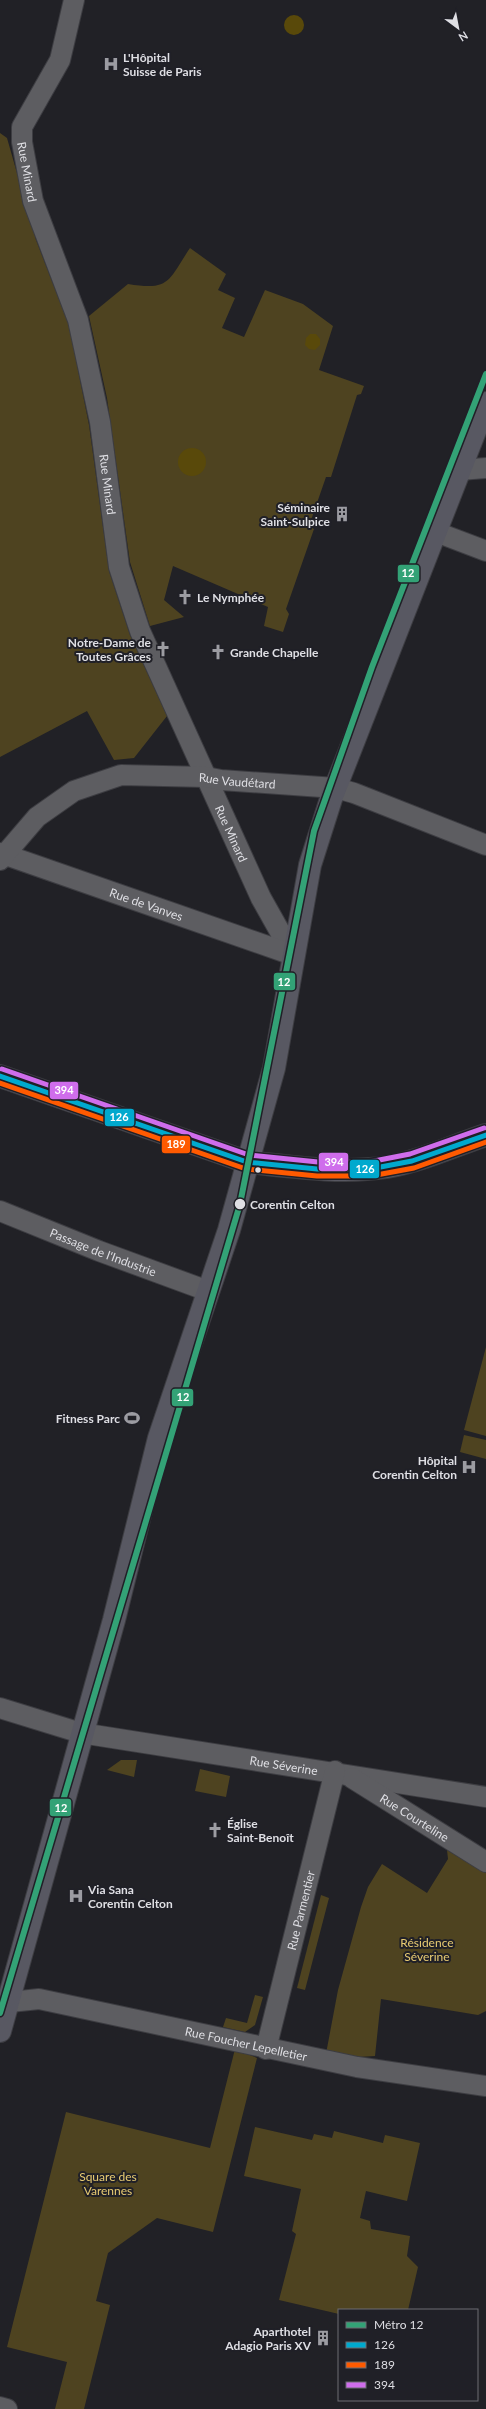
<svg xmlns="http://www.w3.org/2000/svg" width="486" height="2409" font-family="Lato,sans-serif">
<rect width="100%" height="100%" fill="#212126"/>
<!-- green -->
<g fill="#4e4320">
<path d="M 0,133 L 7,138 L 36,240 L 69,325 L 89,425 L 109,571 L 130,635 L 167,716 L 134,758 L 114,760 L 87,711 L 0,757 Z"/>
<path d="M 190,248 L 226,274 L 218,290 L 235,298 L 222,328 L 244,337 L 265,290 L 303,304 L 333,326 L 319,370 L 364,386 L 361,394 L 357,395 L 331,477 L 326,477 L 309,526 L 314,529 L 286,609 L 289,614 L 283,632 L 264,626 L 268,607 L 173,566 L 164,600 L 184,617 L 150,626 L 130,562 L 107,398 L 89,316 L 128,284 C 170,291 168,281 190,248 Z"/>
<path d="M 486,1347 L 486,1436 L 464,1430 Z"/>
<path d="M 464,1435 L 486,1440 L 486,1459 L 460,1452 Z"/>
<path d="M 121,1760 L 137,1760 L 134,1777 L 107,1770 Z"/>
<path d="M 200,1769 L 230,1776 L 226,1797 L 195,1791 Z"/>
<path d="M 447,1850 L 486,1873 L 486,2011 L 478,2015 L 381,1999 L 375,2056 L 325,2059 L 338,1990 L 361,1907 L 368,1887 L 382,1864 L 427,1893 L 448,1859 Z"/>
<path d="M 321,1895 L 329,1898 L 305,1990 L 297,1988 Z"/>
<path d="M 255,1995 L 263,1997 L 255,2025 L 245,2032 L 223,2027 L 226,2018 L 247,2023 Z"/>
<path d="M 235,2049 L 257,2058 L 213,2232 L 157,2218 L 108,2253 L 96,2301 L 110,2305 L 84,2409 L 55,2409 L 67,2362 L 7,2347 L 66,2112 L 210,2148 Z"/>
<path d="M 255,2127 L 312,2140 L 314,2134 L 332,2138 L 334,2131 L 383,2143 L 385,2135 L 420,2143 L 407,2201 L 366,2191 L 360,2218 L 370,2221 L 371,2229 L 410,2236 L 407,2256 L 418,2267 L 408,2310 L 339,2310 L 339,2314 L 279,2300 L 296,2234 L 292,2231 L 301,2189 L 244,2176 Z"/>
</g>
<!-- water -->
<g fill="#59490a">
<circle cx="294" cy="25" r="10"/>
<path d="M 310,334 L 316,334 L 320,339 L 320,345 L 315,350 L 309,349 L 305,345 L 306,338 Z"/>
<circle cx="192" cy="462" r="14"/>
</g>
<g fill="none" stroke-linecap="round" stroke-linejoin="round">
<defs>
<g id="minor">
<path id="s1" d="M 74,0 L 60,60 L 22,127 L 22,142 L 33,201 L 78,320 L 100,422 L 119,567 L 140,631 L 261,898 L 293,955"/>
<path d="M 460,470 L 486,468"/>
<path d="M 436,532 L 486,551"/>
<path id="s2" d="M 0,853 L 293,955"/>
<path id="s3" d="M 0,860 L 37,817 L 74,791 L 121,775 L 206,777 L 221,780 L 336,788 L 354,793 L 486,845"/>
<path id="s4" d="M 0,1211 L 99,1251 L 208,1291"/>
<path id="s5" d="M 0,1708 L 81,1733 L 486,1797"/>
<path id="s6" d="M 352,1778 L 486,1862"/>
<path id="s7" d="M 0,2003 L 39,1999 L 357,2067 L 486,2086"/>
<path id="s8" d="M 266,2049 L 335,1771"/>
<path d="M 0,2407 L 7,2409"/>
</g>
<g id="major">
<path d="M 0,1076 L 247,1162 C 293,1167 342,1174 387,1167 C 421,1161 453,1146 486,1135"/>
<path d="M 0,2031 L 114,1620 L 159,1438 L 229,1230 L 274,1068 L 310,865 L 331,799 L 486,403"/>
</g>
</defs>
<!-- minor casing -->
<use href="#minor" stroke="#3d3d42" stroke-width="22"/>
<!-- major casing -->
<use href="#major" stroke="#3d3d42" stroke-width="24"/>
<!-- minor -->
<use href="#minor" stroke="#5d5d61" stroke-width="20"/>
<!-- major -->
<use href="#major" stroke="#585862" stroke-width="22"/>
<defs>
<path id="bus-1" d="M 0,1076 L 247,1162 L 317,1169 L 370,1169 L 412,1161 L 486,1135"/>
<path id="bus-2" d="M 0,1083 L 246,1169 L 317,1176 L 371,1176 L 414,1168 L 486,1142"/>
<path id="bus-3" d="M 2,1069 L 249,1155 L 318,1162 L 369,1162 L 410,1154 L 484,1128"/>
</defs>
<!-- bus-1 casing -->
<use href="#bus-1" stroke="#202027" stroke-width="8"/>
<!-- bus-2 casing -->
<use href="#bus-2" stroke="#202027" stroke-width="8"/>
<!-- bus-3 casing -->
<use href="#bus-3" stroke="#202027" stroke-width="8"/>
<!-- bus-1 -->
<use href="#bus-1" stroke="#00a9ce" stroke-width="5"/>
<!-- bus-2 -->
<use href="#bus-2" stroke="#ff5a00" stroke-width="5"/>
<!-- bus-3 -->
<use href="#bus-3" stroke="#cf6dec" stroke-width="5"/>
<defs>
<path id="metro-1" d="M 0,2013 L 240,1204 L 314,831 L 372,667 L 486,374"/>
</defs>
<!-- metro-1 casing -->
<use href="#metro-1" stroke="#202027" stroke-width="9"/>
<!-- metro-1 -->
<use href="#metro-1" stroke="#33a276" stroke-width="6"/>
</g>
<!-- icons -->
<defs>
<symbol id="hospital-bare" viewBox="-9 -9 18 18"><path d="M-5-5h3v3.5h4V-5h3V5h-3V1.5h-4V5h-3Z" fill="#9c9ca2" stroke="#202027" stroke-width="2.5" paint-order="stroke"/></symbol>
<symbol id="building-bare" viewBox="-9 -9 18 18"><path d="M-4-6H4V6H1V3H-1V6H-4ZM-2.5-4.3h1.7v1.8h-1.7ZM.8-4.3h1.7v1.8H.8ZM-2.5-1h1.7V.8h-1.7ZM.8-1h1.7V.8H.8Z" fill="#9c9ca2" stroke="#202027" stroke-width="2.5" paint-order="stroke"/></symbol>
<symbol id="church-bare" viewBox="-9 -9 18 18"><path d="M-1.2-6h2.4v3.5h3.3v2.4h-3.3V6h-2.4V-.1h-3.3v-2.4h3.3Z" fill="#9c9ca2" stroke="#202027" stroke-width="2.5" paint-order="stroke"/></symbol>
<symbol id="stadium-bare" viewBox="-9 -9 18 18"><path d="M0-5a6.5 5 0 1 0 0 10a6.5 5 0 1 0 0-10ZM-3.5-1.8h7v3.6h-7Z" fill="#9c9ca2" stroke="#202027" stroke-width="2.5" paint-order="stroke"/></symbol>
</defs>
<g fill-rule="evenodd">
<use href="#hospital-bare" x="100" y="53" width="22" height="22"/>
<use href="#building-bare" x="331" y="503" width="22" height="22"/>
<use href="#church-bare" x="174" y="586" width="22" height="22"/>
<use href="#church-bare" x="152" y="638" width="22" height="22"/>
<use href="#church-bare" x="207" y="641" width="22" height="22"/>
<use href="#stadium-bare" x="121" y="1407" width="22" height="22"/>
<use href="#hospital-bare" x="458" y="1456" width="22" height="22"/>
<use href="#church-bare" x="204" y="1819" width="22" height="22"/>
<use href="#hospital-bare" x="65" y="1885" width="22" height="22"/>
<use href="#building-bare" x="312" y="2327" width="22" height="22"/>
</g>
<!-- markers -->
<g fill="#dfdfe4" stroke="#202027" stroke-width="1.5">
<circle cx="258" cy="1170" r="3.5"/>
<circle cx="240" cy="1204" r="6"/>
</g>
<g text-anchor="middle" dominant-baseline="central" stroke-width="4" stroke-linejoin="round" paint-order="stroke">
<!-- poi labels -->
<g font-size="12" font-weight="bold" fill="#dfdfe4" stroke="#202027" text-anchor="start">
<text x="123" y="57">L'Hôpital<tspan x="123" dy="14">Suisse de Paris</tspan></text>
<text x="330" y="507" text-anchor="end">Séminaire<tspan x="330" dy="14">Saint-Sulpice</tspan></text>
<text x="197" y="597">Le Nymphée</text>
<text x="151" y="642" text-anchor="end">Notre-Dame de<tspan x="151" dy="14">Toutes Grâces</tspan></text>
<text x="230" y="652">Grande Chapelle</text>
<text x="120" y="1418" text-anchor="end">Fitness Parc</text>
<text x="457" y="1460" text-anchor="end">Hôpital<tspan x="457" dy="14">Corentin Celton</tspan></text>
<text x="227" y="1823">Église<tspan x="227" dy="14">Saint-Benoît</tspan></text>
<text x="88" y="1889">Via Sana<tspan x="88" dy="14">Corentin Celton</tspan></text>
<text x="311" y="2331" text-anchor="end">Aparthotel<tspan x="311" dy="14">Adagio Paris XV</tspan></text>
</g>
<!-- street labels -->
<g font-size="12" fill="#dfdfe4" stroke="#202027">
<text stroke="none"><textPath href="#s1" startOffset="184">Rue Minard</textPath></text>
<text stroke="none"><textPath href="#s1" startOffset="508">Rue Minard</textPath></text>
<text stroke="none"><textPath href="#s3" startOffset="268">Rue Vaudétard</textPath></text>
<text stroke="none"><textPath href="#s1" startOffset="881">Rue Minard</textPath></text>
<text stroke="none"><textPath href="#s2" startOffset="155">Rue de Vanves</textPath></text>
<text stroke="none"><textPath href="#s4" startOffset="111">Passage de l'Industrie</textPath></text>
<text stroke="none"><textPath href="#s5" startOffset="290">Rue Séverine</textPath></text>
<text stroke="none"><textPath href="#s6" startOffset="74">Rue Courteline</textPath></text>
<text stroke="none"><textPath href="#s8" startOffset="143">Rue Parmentier</textPath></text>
<text stroke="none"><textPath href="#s7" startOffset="251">Rue Foucher Lepelletier</textPath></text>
</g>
<!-- stop labels -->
<g font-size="12" font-weight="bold" fill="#dfdfe4" stroke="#202027" text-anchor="start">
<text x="250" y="1204">Corentin Celton</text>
</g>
<!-- park labels -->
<g font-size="12" fill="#e8cb72" stroke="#202027">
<text x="427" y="1942">Résidence<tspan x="427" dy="14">Séverine</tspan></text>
<text x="108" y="2176">Square des<tspan x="108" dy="14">Varennes</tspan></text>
</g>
</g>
<g stroke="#202027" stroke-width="1.5">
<rect x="397" y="564" width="23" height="19" rx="4" fill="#33a276"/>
<rect x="273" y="972" width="23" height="19" rx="4" fill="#33a276"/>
<rect x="49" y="1081" width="30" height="19" rx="4" fill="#cf6dec"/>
<rect x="104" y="1108" width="31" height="19" rx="4" fill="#00a9ce"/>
<rect x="161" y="1135" width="30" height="19" rx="4" fill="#ff5a00"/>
<rect x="318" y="1152" width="31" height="20" rx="4" fill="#cf6dec"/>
<rect x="349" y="1159" width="31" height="20" rx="4" fill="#00a9ce"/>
<rect x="171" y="1388" width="23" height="19" rx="4" fill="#33a276"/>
<rect x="49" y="1798" width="23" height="19" rx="4" fill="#33a276"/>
</g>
<g font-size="11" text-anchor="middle" font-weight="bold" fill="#fff">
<text x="408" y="577">12</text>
<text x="284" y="986">12</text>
<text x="64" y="1094">394</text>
<text x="119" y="1121">126</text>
<text x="176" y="1148">189</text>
<text x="334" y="1166">394</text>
<text x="365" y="1173">126</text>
<text x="183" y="1401">12</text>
<text x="61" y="1812">12</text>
</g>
<!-- legend -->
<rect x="338" y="2309" width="140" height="92" fill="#202027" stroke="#6c6c73"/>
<rect x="346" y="2322" width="20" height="6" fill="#33a276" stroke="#6c6c73"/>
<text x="374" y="2329" font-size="12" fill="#dfdfe4">Métro 12</text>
<rect x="346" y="2342" width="20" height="6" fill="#00a9ce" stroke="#6c6c73"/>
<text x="374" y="2349" font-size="12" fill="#dfdfe4">126</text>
<rect x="346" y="2362" width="20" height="6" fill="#ff5a00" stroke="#6c6c73"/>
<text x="374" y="2369" font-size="12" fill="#dfdfe4">189</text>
<rect x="346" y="2382" width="20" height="6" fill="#cf6dec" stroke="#6c6c73"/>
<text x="374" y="2389" font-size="12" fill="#dfdfe4">394</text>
<!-- north arrow -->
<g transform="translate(458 28) rotate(148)" stroke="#202027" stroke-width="3" paint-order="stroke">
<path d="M0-3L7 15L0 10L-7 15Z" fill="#dfdfe4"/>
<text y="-6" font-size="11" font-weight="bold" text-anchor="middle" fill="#dfdfe4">N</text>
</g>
</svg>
